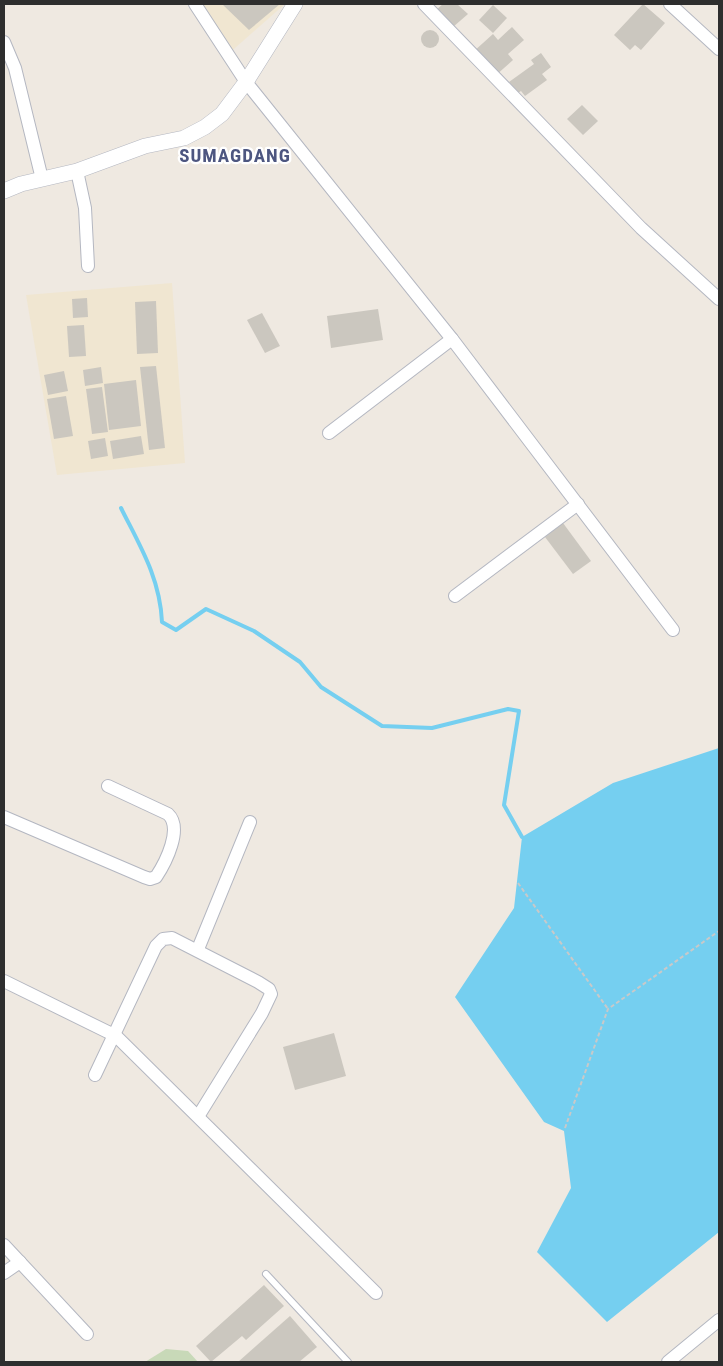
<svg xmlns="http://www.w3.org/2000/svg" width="723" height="1366" font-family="'Roboto Condensed',sans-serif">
<rect width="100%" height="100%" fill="#efe9e1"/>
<!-- education -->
<g fill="#f0e6d1">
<path d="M 195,4 L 285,4 L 227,55 Z"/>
<path d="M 172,283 L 185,463 L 57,475 L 26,295 Z"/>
</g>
<!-- cemetery -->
<path fill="#c8d9b8" d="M 166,1349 L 188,1351 L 198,1362 L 145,1362 Z"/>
<!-- water -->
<path fill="#75cff0" d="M 719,748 L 719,1232 L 607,1322 L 537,1252 L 571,1188 L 564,1131 L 544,1122 L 455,997 L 514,908 L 522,837 L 613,783 Z"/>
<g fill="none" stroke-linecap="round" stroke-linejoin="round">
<!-- stream -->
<path stroke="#75cff0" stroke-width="4" d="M 121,508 C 140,546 160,578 162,622 L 176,630 L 206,609 L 254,631 L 300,662 L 321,687 L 382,726 L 432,728 L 508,709 L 519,711 L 504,805 L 522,837"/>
</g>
<!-- building -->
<g fill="#cbc7bf">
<path d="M 222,4 L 280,4 L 249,30 Z"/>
<path d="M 443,4 L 457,4 L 468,14 L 453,27 L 436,10 Z"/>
<path d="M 643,4 L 665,23 L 641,50 L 635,45 L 630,50 L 614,35 Z"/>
<path d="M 493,5 L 507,18 L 493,33 L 479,20 Z"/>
<path d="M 512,27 L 524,40 L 508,54 L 513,60 L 495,76 L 473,52 L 493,34 L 498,40 Z"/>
<circle cx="430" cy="39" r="9"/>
<path d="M 541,53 L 551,67 L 542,74 L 547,80 L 525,96 L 521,91 L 518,93 L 509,82 L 534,64 L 531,60 Z"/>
<path d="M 582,105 L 598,121 L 583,135 L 567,119 Z"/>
<path d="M 87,298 L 88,317 L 73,318 L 72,299 Z"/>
<path d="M 156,301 L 158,353 L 137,354 L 135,302 Z"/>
<path d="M 378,309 L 383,340 L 331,348 L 327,316 Z"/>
<path d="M 262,313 L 280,346 L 265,353 L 247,320 Z"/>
<path d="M 84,325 L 86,356 L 69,357 L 67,326 Z"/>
<path d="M 156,366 L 165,448 L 149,450 L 140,367 Z"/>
<path d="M 101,367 L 103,383 L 85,386 L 83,370 Z"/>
<path d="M 64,371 L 68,391 L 48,395 L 44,375 Z"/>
<path d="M 136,380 L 141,426 L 109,430 L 104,384 Z"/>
<path d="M 102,387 L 108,432 L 92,434 L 86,389 Z"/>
<path d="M 66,396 L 73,436 L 54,439 L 47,399 Z"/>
<path d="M 141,436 L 144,454 L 113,459 L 110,441 Z"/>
<path d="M 105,438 L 108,456 L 91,459 L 88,441 Z"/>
<path d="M 563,523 L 591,561 L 573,574 L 545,537 Z"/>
<path d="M 334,1033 L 346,1076 L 295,1090 L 283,1047 Z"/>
<path d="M 264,1285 L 284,1306 L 246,1340 L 242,1336 L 211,1362 L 196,1346 Z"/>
<path d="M 290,1316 L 317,1347 L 299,1362 L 238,1362 Z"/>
</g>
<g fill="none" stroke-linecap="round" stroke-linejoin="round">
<defs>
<path id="service" d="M 266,1274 L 348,1362"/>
<g id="minor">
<path d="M 195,4 L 246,82 L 452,339 L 673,630"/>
<path d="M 424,4 L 641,228 L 719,299"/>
<path d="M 670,4 L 719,49"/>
<path d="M 4,42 L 15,68 L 42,179"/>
<path d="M 77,171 L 85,208 L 88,266"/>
<path d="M 329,433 L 452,339"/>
<path d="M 455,596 L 578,504"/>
<path d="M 4,817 L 144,877 L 150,879 L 156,877 C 166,862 183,828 168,814 L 108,786"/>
<path d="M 198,949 L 250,822"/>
<path d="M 4,981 L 116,1036 L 376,1293"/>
<path d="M 95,1075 L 156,946 L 163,939 L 172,938 L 258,982 L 269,989 L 271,994 L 262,1013 L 199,1115"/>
<path d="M 4,1245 L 87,1334"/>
<path d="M 4,1273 L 20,1262"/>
<path d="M 668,1362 L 719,1320"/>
</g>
<path id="tertiary" d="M 4,191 L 21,184 L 77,171 L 145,146 L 184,138 L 205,127 L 222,114 L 246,82 L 295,4"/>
</defs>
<!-- service casing -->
<use href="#service" stroke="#b4b7c1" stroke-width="8"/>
<!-- minor casing -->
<use href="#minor" stroke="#b4b7c1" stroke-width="14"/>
<!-- tertiary casing -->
<use href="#tertiary" stroke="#b4b7c1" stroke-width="16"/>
<!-- path -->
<g stroke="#c9c9c9" stroke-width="2" stroke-dasharray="4 2.5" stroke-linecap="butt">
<path d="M 518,883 L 608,1009"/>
<path d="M 565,1128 L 608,1009 L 719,931"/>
</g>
<!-- service -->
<use href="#service" stroke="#fff" stroke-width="6"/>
<!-- minor -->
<use href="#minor" stroke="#fff" stroke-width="12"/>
<!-- tertiary -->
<use href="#tertiary" stroke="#fff" stroke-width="15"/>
</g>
<g text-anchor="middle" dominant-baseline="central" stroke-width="4.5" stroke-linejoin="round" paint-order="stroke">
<!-- district labels -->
<g font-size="19" font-weight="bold" letter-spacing="1" fill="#4d5680" stroke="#fff">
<text x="235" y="155">SUMAGDANG</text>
</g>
</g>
<!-- border -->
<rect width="723" height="1366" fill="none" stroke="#2e2e2e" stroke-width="10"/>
</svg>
